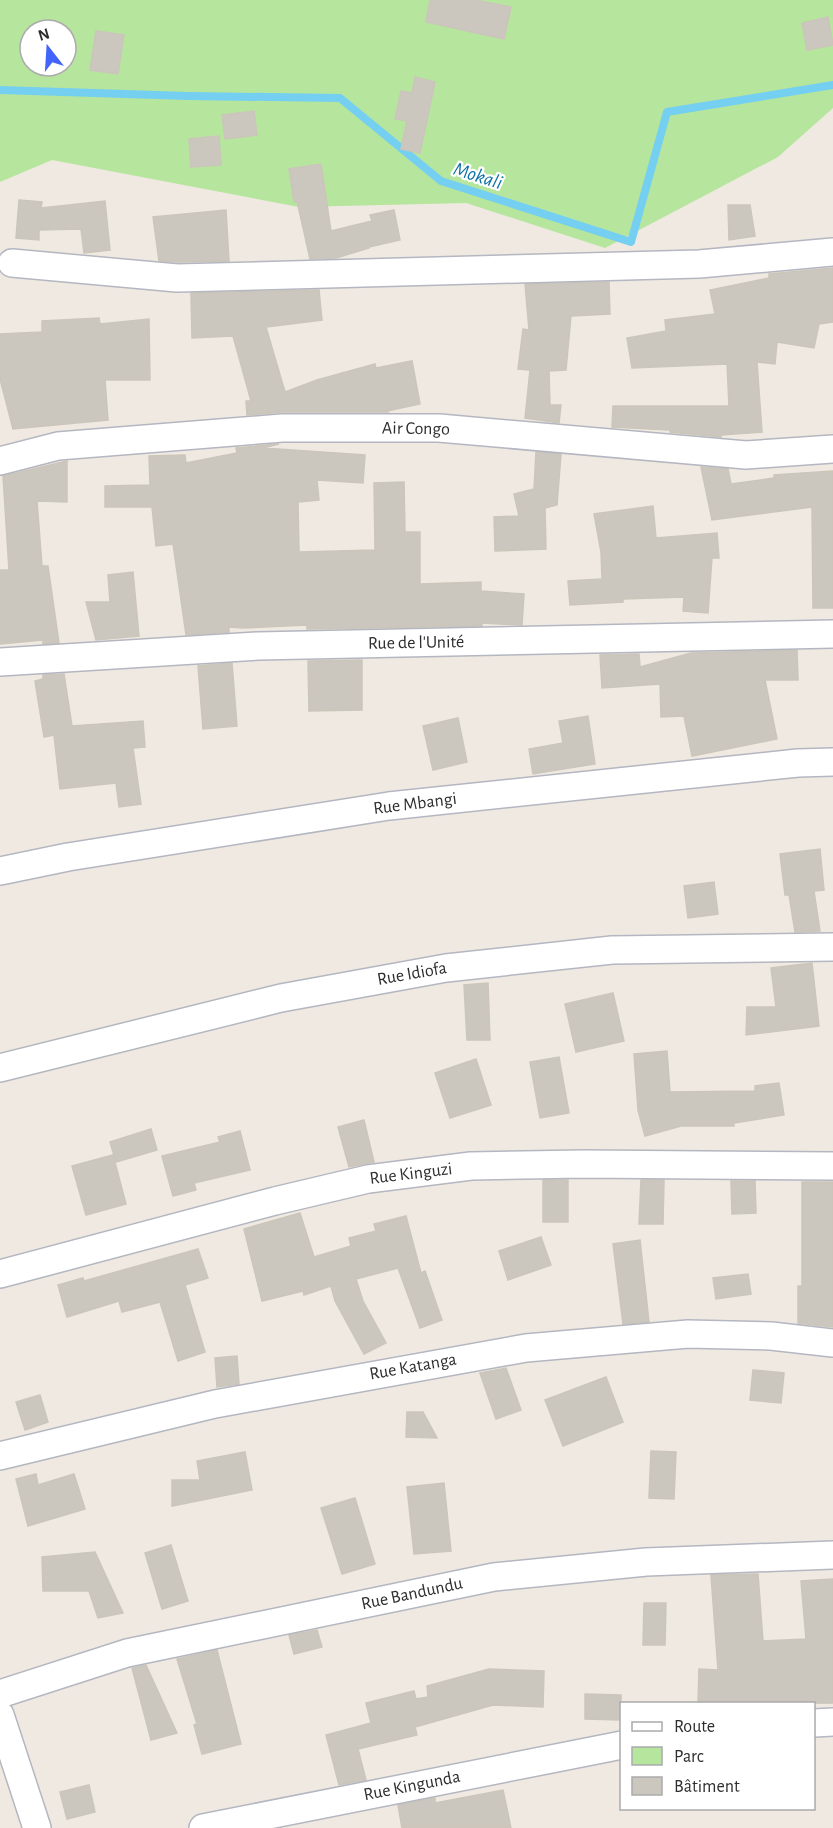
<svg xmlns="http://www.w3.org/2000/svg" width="833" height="1828" font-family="'Alegreya Sans',sans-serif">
<rect width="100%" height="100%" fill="#efe9e1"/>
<!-- green -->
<path fill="#b6e59e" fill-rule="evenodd" d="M 0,0 L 833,0 L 833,108 L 778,157 L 605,248 L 466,203 L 299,207 L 52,160 L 0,182 ZM 30,30 L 66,30 L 66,66 L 30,66 Z"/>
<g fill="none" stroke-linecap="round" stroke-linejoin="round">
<!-- stream -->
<path stroke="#75cff0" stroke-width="8" d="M 0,90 L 188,96 L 340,98 L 441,181 L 631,242 L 667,112 L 833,85"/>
</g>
<!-- building -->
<g fill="#cbc7bf" stroke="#cbc5ba" stroke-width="1.5">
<path d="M 430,0 L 475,0 L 511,7 L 504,39 L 426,22 Z"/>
<path d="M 828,17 L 833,45 L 807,50 L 802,23 Z"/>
<path d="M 96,31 L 124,35 L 118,74 L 90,70 Z"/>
<path d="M 415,77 L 435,82 L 420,153 L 401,149 L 407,121 L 395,119 L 401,91 L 412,93 Z"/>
<path d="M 254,111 L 257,135 L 225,139 L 222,115 Z"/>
<path d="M 219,136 L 221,165 L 191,167 L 189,139 Z"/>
<path d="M 321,164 L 331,231 L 372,221 L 370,215 L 394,210 L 400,240 L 369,247 L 369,248 L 336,258 L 310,259 L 297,201 L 294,202 L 289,169 Z"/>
<path d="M 19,200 L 42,202 L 41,208 L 105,201 L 110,250 L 84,253 L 81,229 L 39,230 L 39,240 L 16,238 Z"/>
<path d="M 728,205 L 750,205 L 755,236 L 729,240 Z"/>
<path d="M 226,210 L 229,261 L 178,262 L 159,261 L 153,217 Z"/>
<path d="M 833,268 L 833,322 L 819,324 L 814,348 L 777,342 L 775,364 L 757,362 L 762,432 L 721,435 L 721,437 L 670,432 L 670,430 L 612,427 L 613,406 L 729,406 L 727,364 L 632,368 L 627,338 L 666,331 L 665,320 L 715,314 L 710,290 L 769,278 L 769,274 Z"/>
<path d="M 609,282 L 610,314 L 571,316 L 566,370 L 549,371 L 550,405 L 561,405 L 559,423 L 525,418 L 530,370 L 518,369 L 523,329 L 529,330 L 525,284 Z"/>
<path d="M 319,290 L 322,320 L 266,327 L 285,392 L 317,380 L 375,364 L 376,368 L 412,361 L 420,404 L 387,411 L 388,412 L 282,412 L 247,415 L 246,401 L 251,401 L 233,336 L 192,338 L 191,293 Z"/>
<path d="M 99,318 L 100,324 L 149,319 L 150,380 L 105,380 L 108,420 L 13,429 L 0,379 L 0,334 L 42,332 L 42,321 Z"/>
<path d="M 279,444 L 263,448 L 365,455 L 363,483 L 317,480 L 319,500 L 298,502 L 299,552 L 375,550 L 374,483 L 404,482 L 405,532 L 420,532 L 420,584 L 481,582 L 481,591 L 524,594 L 522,625 L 482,623 L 482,626 L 307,629 L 307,625 L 243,628 L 229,627 L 229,632 L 186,635 L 173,544 L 156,546 L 152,507 L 105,507 L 105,486 L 150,485 L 149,456 L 185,455 L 186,463 L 237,453 L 236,448 Z"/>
<path d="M 536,452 L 561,454 L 557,505 L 545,508 L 546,549 L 495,551 L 494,517 L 519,516 L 514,494 L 534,489 Z"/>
<path d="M 67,461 L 67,502 L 37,501 L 42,566 L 48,566 L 59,643 L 43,644 L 43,640 L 0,644 L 0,570 L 9,570 L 3,476 Z"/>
<path d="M 701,467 L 728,469 L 731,484 L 774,478 L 774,475 L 833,471 L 833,608 L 813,608 L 812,507 L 712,520 Z"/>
<path d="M 653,506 L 656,538 L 717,533 L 719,558 L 712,558 L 708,613 L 683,611 L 684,597 L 623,599 L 623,602 L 570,605 L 568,581 L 602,579 L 601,552 L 594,514 Z"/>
<path d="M 133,572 L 139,636 L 96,640 L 86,602 L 110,602 L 108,575 Z"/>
<path d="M 797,650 L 798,680 L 765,680 L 777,739 L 692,756 L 684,716 L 661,717 L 660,684 L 602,688 L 600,655 L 639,654 L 640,667 L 691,653 Z"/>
<path d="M 362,660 L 362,710 L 309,711 L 308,661 Z"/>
<path d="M 232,663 L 237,726 L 203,729 L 198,666 Z"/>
<path d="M 64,674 L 72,726 L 143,721 L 145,747 L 133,748 L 141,804 L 119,807 L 116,783 L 60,789 L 54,735 L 44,737 L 35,681 L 43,679 L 43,675 Z"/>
<path d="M 588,716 L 595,764 L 533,774 L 529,749 L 563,743 L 559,721 Z"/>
<path d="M 458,718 L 467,762 L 433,770 L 423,726 Z"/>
<path d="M 820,849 L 824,890 L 814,891 L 820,931 L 795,932 L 789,895 L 785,895 L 780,854 Z"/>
<path d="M 714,882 L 718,914 L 688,918 L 684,886 Z"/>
<path d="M 812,963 L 819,1026 L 746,1035 L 747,1007 L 776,1007 L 771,968 Z"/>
<path d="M 488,983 L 490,1040 L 467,1040 L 464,985 Z"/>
<path d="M 613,993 L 624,1041 L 576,1052 L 565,1004 Z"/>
<path d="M 667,1051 L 670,1092 L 755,1091 L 755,1086 L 779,1083 L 784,1115 L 734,1123 L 734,1126 L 681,1126 L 645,1136 L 638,1110 L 634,1054 Z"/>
<path d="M 559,1057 L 569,1113 L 540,1118 L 530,1062 Z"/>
<path d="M 476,1059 L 491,1105 L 450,1118 L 435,1073 Z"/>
<path d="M 364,1120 L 374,1162 L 349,1167 L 338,1127 Z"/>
<path d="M 151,1129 L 157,1150 L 116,1162 L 110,1142 Z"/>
<path d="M 240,1131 L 250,1170 L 194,1183 L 196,1190 L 173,1196 L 162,1156 L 220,1142 L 218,1137 Z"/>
<path d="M 113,1155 L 126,1204 L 86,1215 L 72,1166 Z"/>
<rect x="543" y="1180" width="25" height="42"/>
<path d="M 641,1180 L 664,1180 L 663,1224 L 639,1224 Z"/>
<path d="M 731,1181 L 755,1181 L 756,1213 L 732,1214 Z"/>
<path d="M 802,1182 L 833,1182 L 833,1327 L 798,1323 L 798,1286 L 802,1286 Z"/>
<path d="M 300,1213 L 314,1257 L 351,1246 L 349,1238 L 376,1231 L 374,1224 L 406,1216 L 421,1273 L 425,1271 L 442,1320 L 420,1328 L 398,1268 L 356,1279 L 363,1301 L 386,1343 L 364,1354 L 335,1301 L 331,1286 L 304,1295 L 303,1291 L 262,1301 L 244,1229 Z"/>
<path d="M 541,1237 L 551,1265 L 508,1280 L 499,1251 Z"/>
<path d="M 640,1240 L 649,1322 L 623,1324 L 613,1244 Z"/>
<path d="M 198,1249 L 208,1278 L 185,1285 L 205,1352 L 178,1361 L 160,1302 L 122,1312 L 119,1301 L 67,1317 L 58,1285 L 83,1278 L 84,1281 Z"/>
<path d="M 748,1274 L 751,1294 L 716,1299 L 713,1278 Z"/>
<path d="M 237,1356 L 239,1384 L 217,1387 L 215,1358 Z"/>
<path d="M 506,1368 L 521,1410 L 496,1419 L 480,1373 Z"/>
<path d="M 753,1370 L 784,1373 L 781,1403 L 750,1400 Z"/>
<path d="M 606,1377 L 623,1422 L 563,1446 L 545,1400 Z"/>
<path d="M 40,1395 L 48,1422 L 25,1430 L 16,1402 Z"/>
<path d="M 407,1412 L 423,1412 L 437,1438 L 406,1437 Z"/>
<path d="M 651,1451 L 676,1452 L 674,1499 L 649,1498 Z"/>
<path d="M 245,1452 L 252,1490 L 172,1506 L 172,1480 L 200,1480 L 197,1461 Z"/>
<path d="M 36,1474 L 38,1485 L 74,1474 L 85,1509 L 28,1526 L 16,1479 Z"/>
<path d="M 444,1483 L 451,1551 L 414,1554 L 407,1487 Z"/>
<path d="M 355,1498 L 375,1564 L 342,1574 L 321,1508 Z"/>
<path d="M 171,1545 L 188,1601 L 162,1609 L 145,1553 Z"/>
<path d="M 95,1552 L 123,1613 L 98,1618 L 89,1591 L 43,1591 L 42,1557 Z"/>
<path d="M 758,1574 L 763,1641 L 806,1639 L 801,1581 L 833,1579 L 833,1703 L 698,1704 L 699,1669 L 718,1670 L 711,1575 Z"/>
<path d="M 644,1603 L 666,1603 L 665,1645 L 643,1645 Z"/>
<path d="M 317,1630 L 322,1647 L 294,1654 L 289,1635 Z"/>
<path d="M 217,1650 L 241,1744 L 202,1754 L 194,1725 L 197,1724 L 177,1659 Z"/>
<path d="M 146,1665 L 177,1733 L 151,1740 L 132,1668 Z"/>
<path d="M 489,1669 L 544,1671 L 543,1707 L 493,1705 L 415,1727 L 417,1735 L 358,1749 L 366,1780 L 339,1785 L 326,1735 L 371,1723 L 366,1703 L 414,1691 L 416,1699 L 428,1697 L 427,1686 Z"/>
<path d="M 585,1694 L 621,1695 L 621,1720 L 585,1719 Z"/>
<path d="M 89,1785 L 95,1812 L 67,1819 L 60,1792 Z"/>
<path d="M 503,1790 L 511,1828 L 402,1828 L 398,1805 L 435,1798 L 435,1803 Z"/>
</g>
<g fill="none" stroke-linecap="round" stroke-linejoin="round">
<defs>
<g id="minor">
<path d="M 12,263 L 177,278 L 699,264 L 833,252"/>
<path d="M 0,461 L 58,446 L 282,428 L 439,428 L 746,455 L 833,449"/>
<path d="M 0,662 L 258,646 L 833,634"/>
<path d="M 0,871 L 68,857 L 389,806 L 798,763 L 833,762"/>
<path d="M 0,1068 L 281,998 L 446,968 L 612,950 L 833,947"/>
<path d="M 0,1274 L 275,1201 L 368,1179 L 471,1166 L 583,1164 L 833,1166"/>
<path d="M 0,1456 L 215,1404 L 526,1348 L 688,1334 L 771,1336 L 833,1343"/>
<path d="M 0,1694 L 127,1653 L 494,1577 L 646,1562 L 833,1555"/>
<path d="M 0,1715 L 37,1828"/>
<path d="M 814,1723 L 833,1722"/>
<path d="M 203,1828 L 622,1745"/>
</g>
</defs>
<!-- minor casing -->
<use href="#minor" stroke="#b4b7c1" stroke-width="30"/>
<!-- minor -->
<use href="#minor" stroke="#fff" stroke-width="27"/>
</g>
<g text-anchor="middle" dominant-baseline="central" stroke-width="4.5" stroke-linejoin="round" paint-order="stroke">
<!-- street labels -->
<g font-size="18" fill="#2e2e2e" stroke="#fff">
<text transform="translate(416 429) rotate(1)">Air Congo</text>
<text transform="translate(416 643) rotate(-1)">Rue de l'Unité</text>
<text transform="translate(415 804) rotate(-7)">Rue Mbangi</text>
<text transform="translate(412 974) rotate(-10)">Rue Idiofa</text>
<text transform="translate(411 1174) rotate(-7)">Rue Kinguzi</text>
<text transform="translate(413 1367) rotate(-10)">Rue Katanga</text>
<text transform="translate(412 1594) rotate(-12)">Rue Bandundu</text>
<text transform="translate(412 1786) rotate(-11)">Rue Kingunda</text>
</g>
<!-- water labels -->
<g font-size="20" font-style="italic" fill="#0d6fa3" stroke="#fff">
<text transform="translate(478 176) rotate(18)">Mokali</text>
</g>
</g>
<!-- legend -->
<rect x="620" y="1702" width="195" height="108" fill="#ffffff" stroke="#ababab" stroke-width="1.5"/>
<rect x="632" y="1722" width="30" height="9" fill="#ffffff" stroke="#ababab" stroke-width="1.5"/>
<text x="674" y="1732" font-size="18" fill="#2e2e2e">Route</text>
<rect x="632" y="1747" width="30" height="18" fill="#b6e59e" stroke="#ababab" stroke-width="1.5"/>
<text x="674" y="1762" font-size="18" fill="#2e2e2e">Parc</text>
<rect x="632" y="1777" width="30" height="18" fill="#cbc7bf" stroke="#ababab" stroke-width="1.5"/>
<text x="674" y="1792" font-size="18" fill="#2e2e2e">Bâtiment</text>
<!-- north arrow -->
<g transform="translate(48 48) rotate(343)"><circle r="28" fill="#ffffff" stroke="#ababab" stroke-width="1.5"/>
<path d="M0-4.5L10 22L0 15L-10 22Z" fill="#4264fb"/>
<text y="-9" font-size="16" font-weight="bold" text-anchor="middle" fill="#2e2e2e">N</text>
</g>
</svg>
